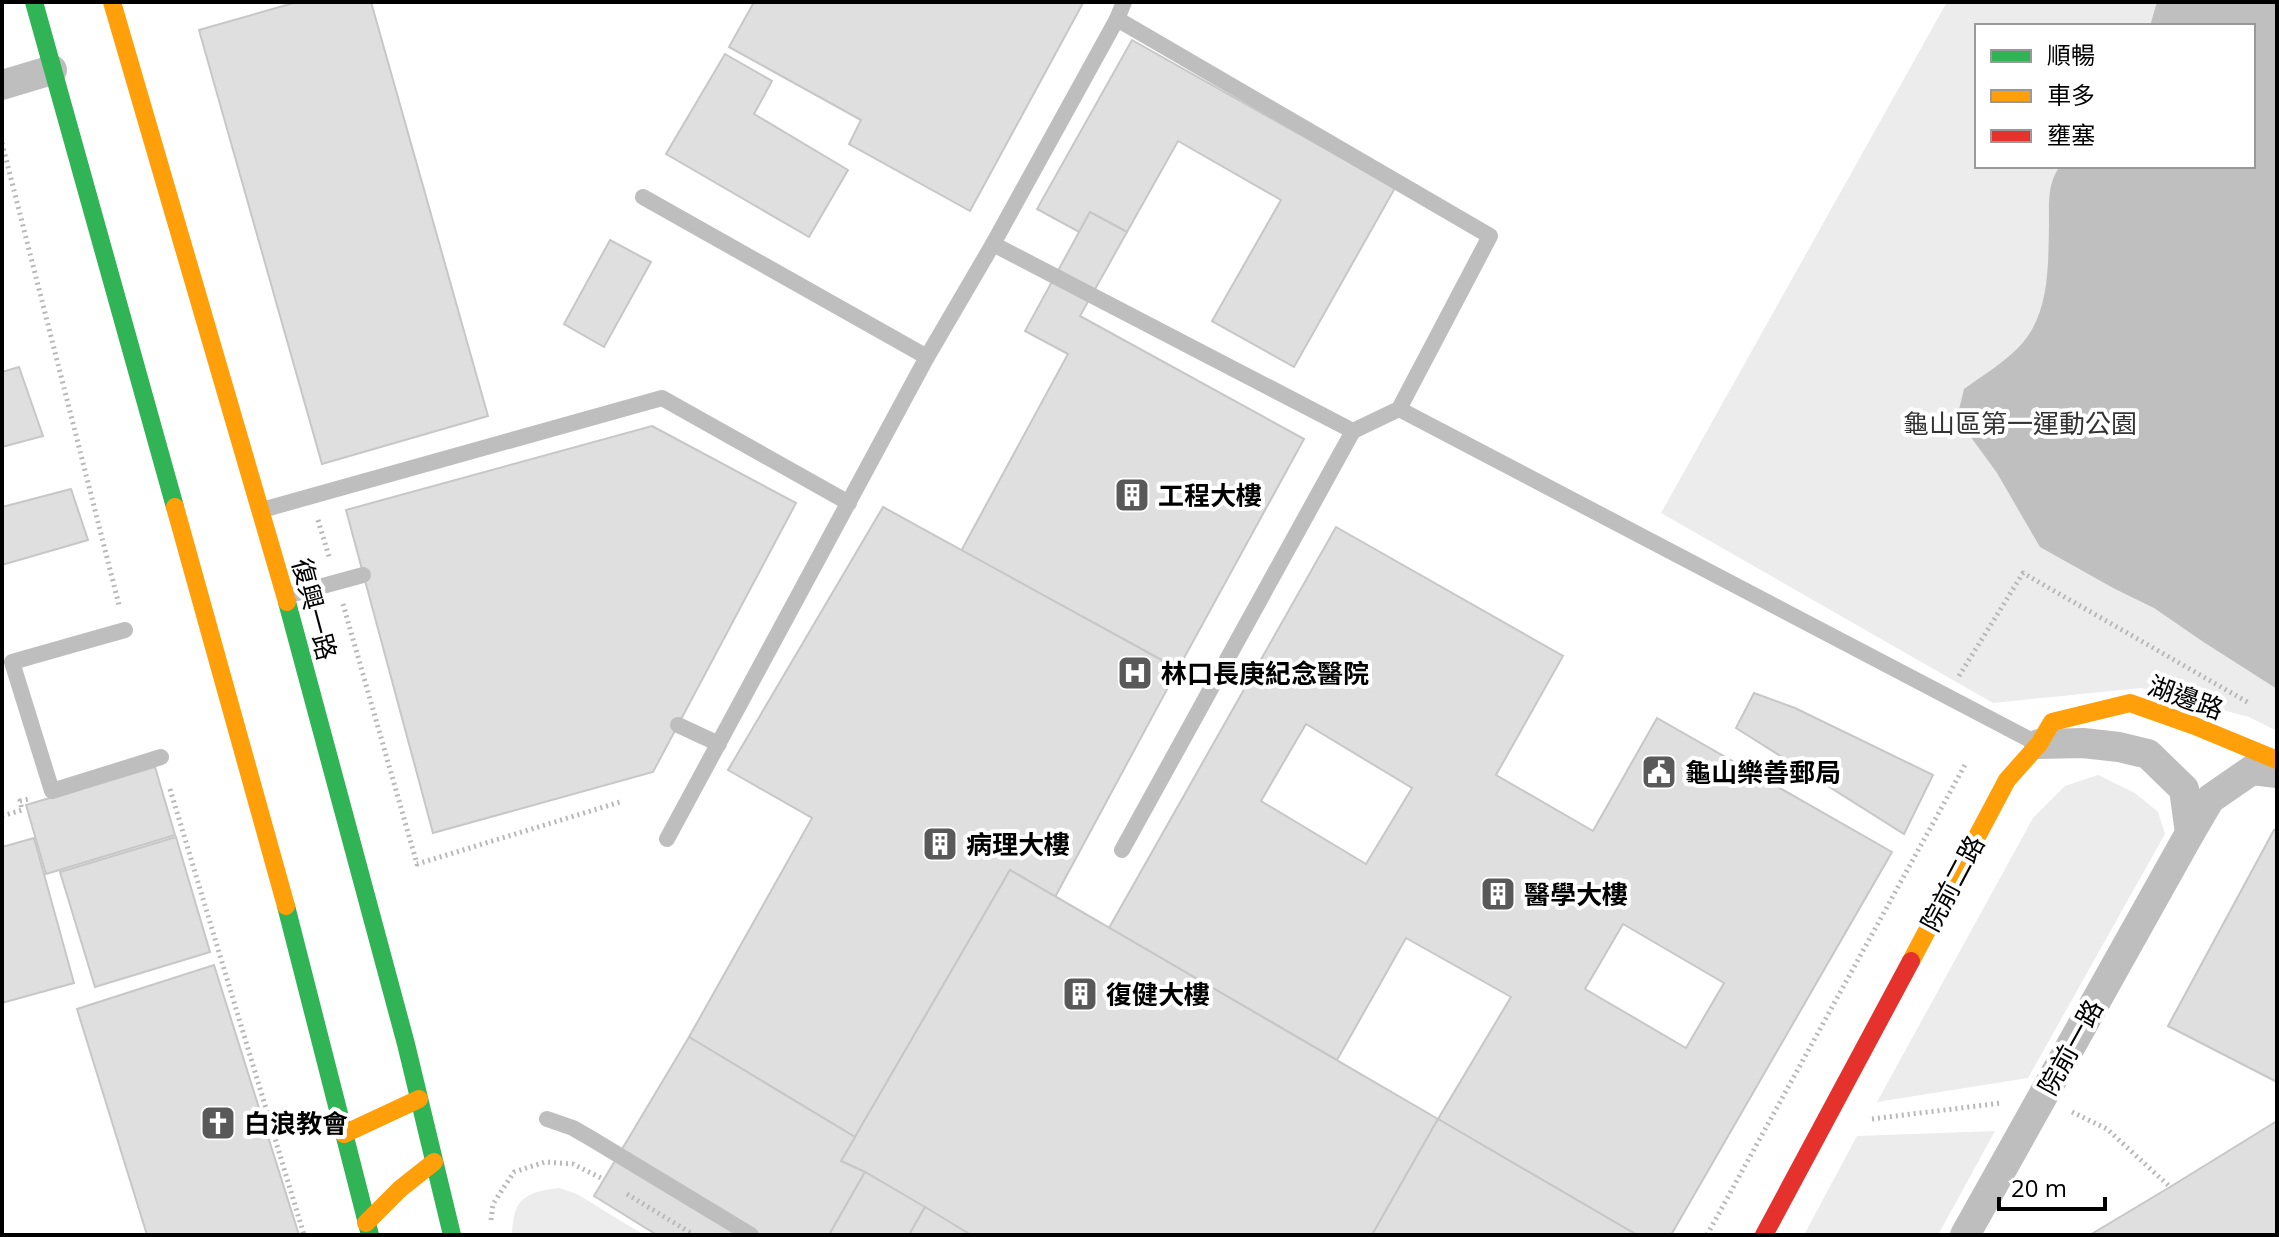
<svg xmlns="http://www.w3.org/2000/svg" width="2279" height="1237" font-family="'Open Sans','Noto Sans TC',sans-serif">
<rect width="100%" height="100%" fill="#fff"/>
<!-- green -->
<g fill="#ececec" fill-rule="evenodd">
<path d="M 1947,2 L 2277,2 L 2277,731 L 2249,717 L 2141,688 L 1993,703 L 1661,513 ZM 1977,26 L 2253,26 L 2253,166 L 1977,166 Z"/>
<path d="M 2098,775 L 2135,793 L 2158,812 L 2165,834 L 2028,1078 L 1877,1102 L 2033,818 L 2065,786 Z"/>
<path d="M 1995,1131 L 1938,1235 L 1804,1235 L 1857,1136 Z"/>
<path d="M 559,1188 L 577,1194 L 644,1235 L 512,1235 C 513,1199 524,1192 559,1188 Z"/>
</g>
<!-- water -->
<path fill="#bfbfbf" d="M 2157,2 L 2277,2 L 2277,689 L 2202,641 L 2154,608 L 2115,589 L 2040,547 L 1997,473 L 1957,418 L 1964,389 C 1982,376 2002,364 2018,348 C 2050,316 2048,267 2049,225 C 2049,204 2047,184 2060,166 L 2253,166 L 2253,26 L 2150,26 Z"/>
<!-- building -->
<g fill="#dfdfdf" stroke="#c7c7c7" stroke-width="2" fill-rule="evenodd">
<path d="M 297,2 L 371,2 L 488,416 L 322,464 L 199,30 Z"/>
<path d="M 754,2 L 1081,2 L 1083,3 L 970,211 L 849,144 L 861,120 L 729,47 Z"/>
<path d="M 1132,40 L 1395,188 L 1294,367 L 1212,321 L 1281,200 L 1178,141 L 1127,232 L 1090,212 L 1079,232 L 1037,209 Z"/>
<path d="M 725,54 L 772,81 L 754,114 L 848,170 L 809,237 L 666,154 Z"/>
<path d="M 1090,212 L 1127,232 L 1080,316 L 1304,439 L 1178,669 L 961,551 L 1068,354 L 1025,331 Z"/>
<path d="M 610,240 L 651,262 L 604,347 L 564,324 Z"/>
<path d="M 19,367 L 43,436 L 2,447 L 2,372 Z"/>
<path d="M 652,426 L 796,503 L 653,772 L 433,833 L 346,510 Z"/>
<path d="M 71,489 L 88,540 L 2,565 L 2,507 Z"/>
<path d="M 883,507 L 1178,669 L 1055,897 L 1010,870 L 855,1137 L 689,1037 L 812,818 L 728,770 Z"/>
<path d="M 1336,527 L 1563,656 L 1496,775 L 1593,831 L 1657,718 L 1892,852 L 1671,1235 L 1637,1235 L 1438,1119 L 1511,997 L 1406,938 L 1337,1060 L 1109,928 ZM 1306,724 L 1412,788 L 1366,864 L 1261,801 ZM 1623,924 L 1724,983 L 1686,1048 L 1585,989 Z"/>
<path d="M 1754,693 L 1795,708 L 1933,775 L 1904,834 L 1736,728 Z"/>
<path d="M 155,767 L 175,835 L 46,874 L 26,805 Z"/>
<path d="M 2274,830 L 2277,831 L 2277,1082 L 2168,1026 Z"/>
<path d="M 176,837 L 210,952 L 95,987 L 60,872 Z"/>
<path d="M 34,838 L 74,983 L 2,1003 L 2,847 Z"/>
<path d="M 1010,870 L 1438,1119 L 1372,1235 L 971,1235 L 865,1172 L 841,1161 Z"/>
<path d="M 214,965 L 299,1235 L 147,1235 L 77,1009 Z"/>
<path d="M 689,1037 L 855,1137 L 841,1161 L 865,1172 L 829,1235 L 657,1235 L 594,1196 Z"/>
<path d="M 1438,1119 L 1637,1235 L 1372,1235 Z"/>
<path d="M 2277,1121 L 2277,1235 L 2090,1235 L 2170,1187 Z"/>
<path d="M 865,1172 L 925,1207 L 909,1235 L 829,1235 Z"/>
<path d="M 925,1207 L 971,1235 L 909,1235 Z"/>
</g>
<g fill="none" stroke-linecap="round" stroke-linejoin="round">
<!-- path -->
<g stroke="#b9b9b9" stroke-width="5" stroke-dasharray="2 4" stroke-linecap="butt">
<path d="M 2,143 L 119,605"/>
<path d="M 318,520 L 330,560"/>
<path d="M 343,604 L 417,864 L 620,802"/>
<path d="M 1959,676 L 2023,573 L 2249,703"/>
<path d="M 170,789 L 304,1235"/>
<path d="M 2,816 L 22,810 L 20,801 L 29,799"/>
<path d="M 2072,1112 L 2107,1129 L 2170,1187"/>
<path d="M 1872,1119 L 2001,1103"/>
<path d="M 627,1194 L 694,1235"/>
<path d="M 491,1220 L 493,1204 L 514,1172 L 545,1162 L 573,1164 L 601,1178"/>
<path d="M 1707,1235 L 1966,763"/>
</g>
<!-- lane -->
<g stroke="#bebebe" stroke-width="16">
<path d="M 643,197 L 927,357"/>
<path d="M 993,244 L 1353,431 L 1399,409 L 1490,236 L 1117,19"/>
<path d="M 1399,409 L 2038,744"/>
<path d="M 262,510 L 662,398 L 849,503"/>
<path d="M 286,596 L 363,575"/>
<path d="M 125,630 L 12,662 L 52,791 L 161,757"/>
<path d="M 678,725 L 719,744"/>
<path d="M 667,839 L 927,357 L 993,244 L 1117,19 L 1124,2"/>
<path d="M 1122,850 L 1353,431"/>
<path d="M 547,1119 L 573,1128 L 592,1139 L 751,1235"/>
</g>
<!-- street -->
<g stroke="#bebebe" stroke-width="30">
<path d="M 2,85 L 52,70"/>
<path d="M 2190,833 L 2210,799 L 2252,770 L 2277,773"/>
<path d="M 1965,1235 L 2190,833 L 2184,789 L 2148,754 L 2119,747 L 2083,743 L 2039,744"/>
</g>
<!-- fast -->
<g stroke="#30b455" stroke-width="18">
<path d="M 34,2 L 175,507"/>
<path d="M 287,602 L 406,1044 L 452,1235"/>
<path d="M 286,906 L 370,1235"/>
</g>
<!-- slow -->
<g stroke="#ff9f0a" stroke-width="18">
<path d="M 112,2 L 287,602"/>
<path d="M 175,507 L 286,906"/>
<path d="M 1911,961 L 2007,780 L 2039,744 L 2052,722 L 2130,703 L 2195,726 L 2277,760"/>
<path d="M 344,1134 L 419,1099"/>
<path d="M 366,1223 L 400,1189 L 434,1162"/>
</g>
<!-- jam -->
<path stroke="#e5322d" stroke-width="18" d="M 1764,1235 L 1911,961"/>
</g>
<!-- icons -->
<defs>
<symbol id="building-square" viewBox="-11 -11 22 22"><rect x="-9" y="-9" width="18" height="18" rx="4" fill="#595959" stroke="#fff"/><path d="M-4-6H4V6H1V3H-1V6H-4ZM-2.5-4.3h1.7v1.8h-1.7ZM.8-4.3h1.7v1.8H.8ZM-2.5-1h1.7V.8h-1.7ZM.8-1h1.7V.8H.8Z" fill="#fff"/></symbol>
<symbol id="hospital-square" viewBox="-11 -11 22 22"><rect x="-9" y="-9" width="18" height="18" rx="4" fill="#595959" stroke="#fff"/><path d="M-5-5h3v3.5h4V-5h3V5h-3V1.5h-4V5h-3Z" fill="#fff"/></symbol>
<symbol id="civic-square" viewBox="-11 -11 22 22"><rect x="-9" y="-9" width="18" height="18" rx="4" fill="#595959" stroke="#fff"/><path d="M-.6-6.5H3V-4.5H.6V-3L4-1V1h2V6H-6V1h2V-1L-.6-3ZM-1.2 2.5V6h2.4V2.5Z" fill="#fff"/></symbol>
<symbol id="church-square" viewBox="-11 -11 22 22"><rect x="-9" y="-9" width="18" height="18" rx="4" fill="#595959" stroke="#fff"/><path d="M-1.2-6h2.4v3.5h3.3v2.4h-3.3V6h-2.4V-.1h-3.3v-2.4h3.3Z" fill="#fff"/></symbol>
</defs>
<g fill-rule="evenodd">
<use href="#building-square" x="1112" y="475" width="40" height="40"/>
<use href="#hospital-square" x="1115" y="653" width="40" height="40"/>
<use href="#civic-square" x="1639" y="752" width="40" height="40"/>
<use href="#building-square" x="920" y="824" width="40" height="40"/>
<use href="#building-square" x="1478" y="874" width="40" height="40"/>
<use href="#building-square" x="1060" y="974" width="40" height="40"/>
<use href="#church-square" x="198" y="1103" width="40" height="40"/>
</g>
<g text-anchor="middle" dominant-baseline="central" stroke-width="8" stroke-linejoin="round" paint-order="stroke">
<!-- park labels -->
<g font-size="26" fill="#333" stroke="#fff">
<text x="2020" y="423">龜山區第一運動公園</text>
</g>
<!-- poi labels -->
<g font-size="26" font-weight="bold" fill="#000" stroke="#fff" text-anchor="start">
<text x="1158" y="495">工程大樓</text>
<text x="1161" y="673">林口長庚紀念醫院</text>
<text x="1685" y="772">龜山樂善郵局</text>
<text x="966" y="844">病理大樓</text>
<text x="1524" y="894">醫學大樓</text>
<text x="1106" y="994">復健大樓</text>
<text x="244" y="1123">白浪教會</text>
</g>
<!-- street labels -->
<g font-size="26" fill="#000" stroke="#fff">
<text transform="translate(315 609) rotate(75)">復興一路</text>
<text transform="translate(2186 697) rotate(20)">湖邊路</text>
<text transform="translate(1952 883) rotate(-62)">院前二路</text>
<text transform="translate(2070 1047) rotate(-61)">院前一路</text>
</g>
</g>
<!-- border -->
<rect width="2279" height="1237" fill="none" stroke="#000000" stroke-width="8"/>
<!-- legend -->
<rect x="1975" y="24" width="280" height="144" fill="#ffffff" stroke="#999999" stroke-width="2"/>
<rect x="1991" y="50" width="40" height="12" fill="#30b455" stroke="#999999" stroke-width="2"/>
<text x="2047" y="64" font-size="24" fill="#000000">順暢</text>
<rect x="1991" y="90" width="40" height="12" fill="#ff9f0a" stroke="#999999" stroke-width="2"/>
<text x="2047" y="104" font-size="24" fill="#000000">車多</text>
<rect x="1991" y="130" width="40" height="12" fill="#e5322d" stroke="#999999" stroke-width="2"/>
<text x="2047" y="144" font-size="24" fill="#000000">壅塞</text>
<!-- scale -->
<path d="M1999 1197v12h106v-12" fill="none" stroke="#000000" stroke-width="4"/>
<text x="2011" y="1197" font-size="24" fill="#000000" stroke="#ffffff" stroke-width="6" paint-order="stroke">20 m</text>
</svg>
